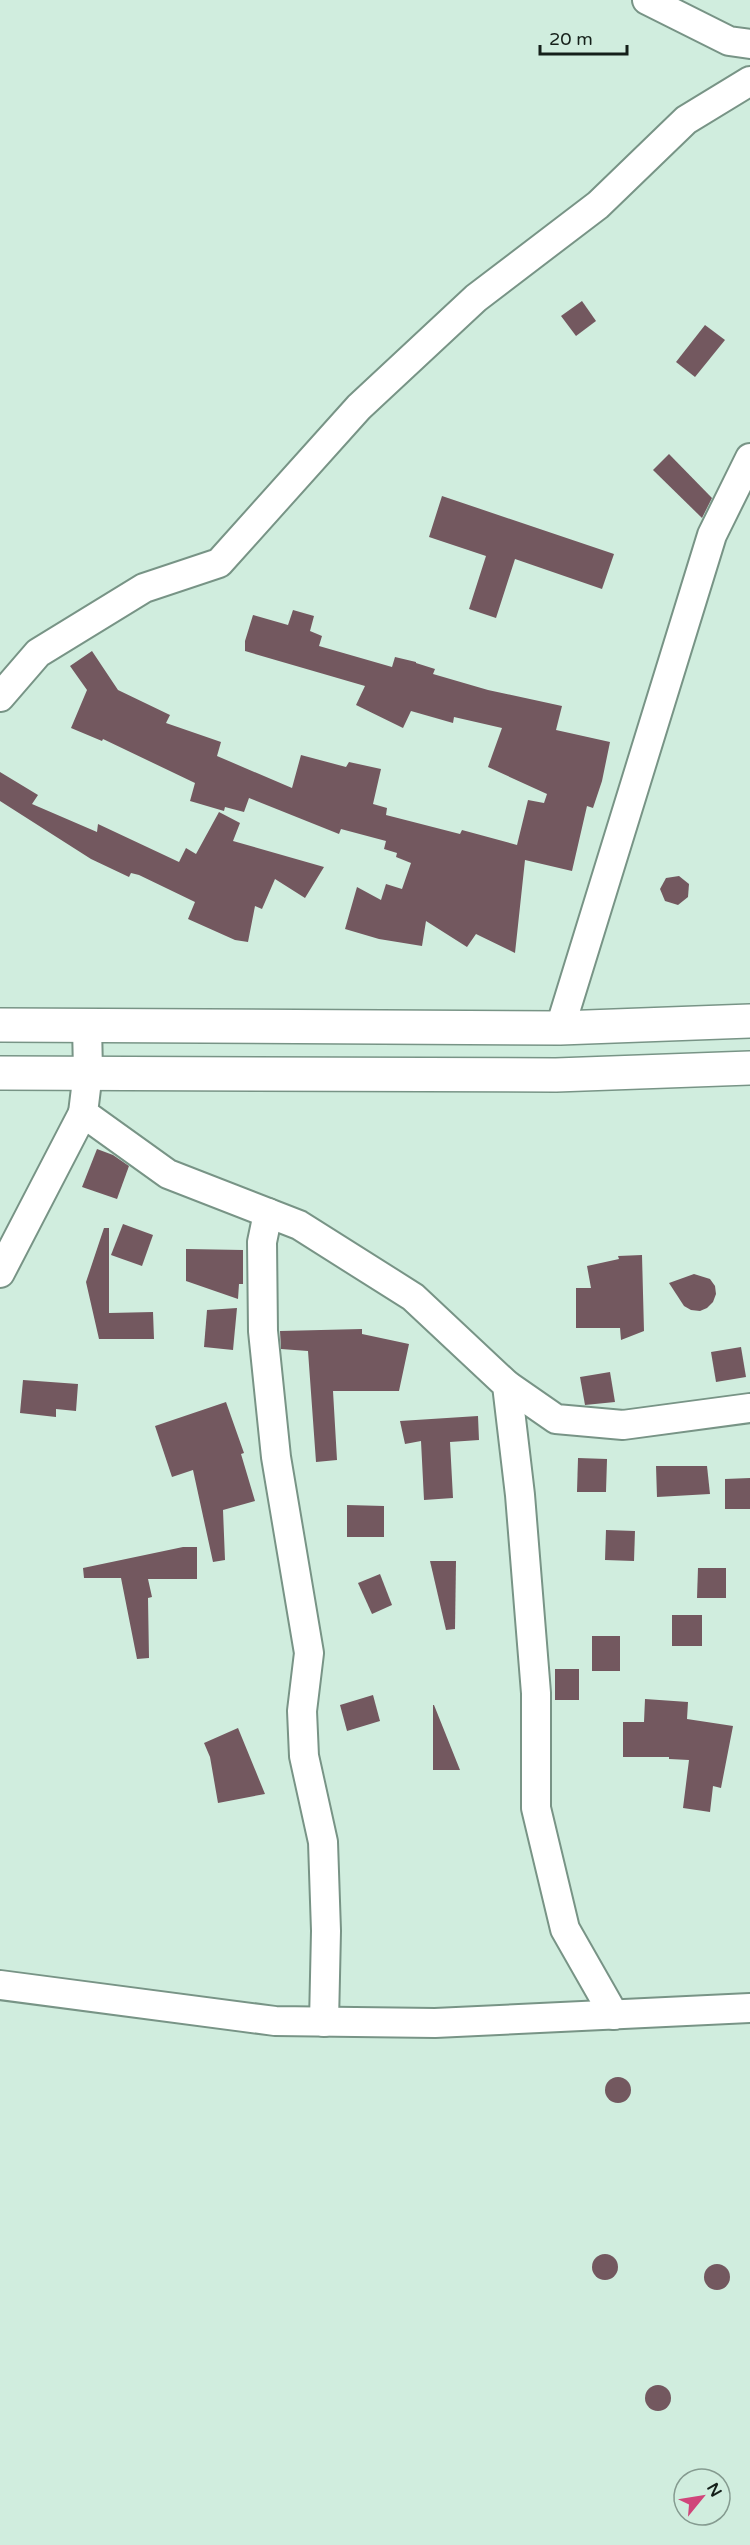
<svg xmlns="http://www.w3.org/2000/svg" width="750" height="2545" font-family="'Varela Round',sans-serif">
<rect width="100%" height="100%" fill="#d0edde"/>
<!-- building -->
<g fill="#73585f">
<path d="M 582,301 L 596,321 L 576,336 L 561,316 Z"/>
<path d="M 705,325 L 725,340 L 695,377 L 676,362 Z"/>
<path d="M 669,454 L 712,498 L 702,518 L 653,470 Z"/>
<path d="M 442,496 L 614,554 L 602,589 L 515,559 L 496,618 L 469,609 L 486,556 L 429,537 Z"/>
<path d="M 293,610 L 314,616 L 310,631 L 322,636 L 319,646 L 392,667 L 395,657 L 416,662 L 416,663 L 435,669 L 433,674 L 488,690 L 562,706 L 556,730 L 610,742 L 602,781 L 593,808 L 587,806 L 572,871 L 525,860 L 515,953 L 476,934 L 467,947 L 426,921 L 422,946 L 379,939 L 345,929 L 357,887 L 381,900 L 386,884 L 402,889 L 411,863 L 396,857 L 397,853 L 384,849 L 386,841 L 341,829 L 339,834 L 249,798 L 244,812 L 225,807 L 224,811 L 190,801 L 195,783 L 103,739 L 102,741 L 71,728 L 87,690 L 70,666 L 92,651 L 118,690 L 170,715 L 166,723 L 221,742 L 217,756 L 292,788 L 301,755 L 346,767 L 349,762 L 381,769 L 373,804 L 387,808 L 386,815 L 460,834 L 462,830 L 517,845 L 528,800 L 544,803 L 547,794 L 488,767 L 502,728 L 454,717 L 453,723 L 411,711 L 403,728 L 356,705 L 365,686 L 245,651 L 245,641 L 253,615 L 288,625 Z"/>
<path d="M 0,772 L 38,795 L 32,804 L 97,832 L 98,824 L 179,862 L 186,848 L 196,854 L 219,812 L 240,823 L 233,841 L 324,867 L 305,898 L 275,879 L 262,909 L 255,906 L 248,942 L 235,940 L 188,919 L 195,902 L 139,875 L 131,873 L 129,877 L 91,859 L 0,801 Z"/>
<path d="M 679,876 L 689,884 L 688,897 L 678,905 L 665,901 L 660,889 L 666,878 Z"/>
<path d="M 97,1149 L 113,1155 L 129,1166 L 117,1199 L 82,1187 Z"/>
<path d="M 123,1224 L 153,1235 L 142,1266 L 111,1255 Z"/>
<path d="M 104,1228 L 109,1228 L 109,1313 L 153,1312 L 154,1339 L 99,1339 L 86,1282 Z"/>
<path d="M 186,1249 L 243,1250 L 243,1284 L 239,1284 L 238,1299 L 186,1281 Z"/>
<path d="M 642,1255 L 644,1331 L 621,1340 L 620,1328 L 576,1328 L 576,1288 L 591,1288 L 587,1266 L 619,1259 L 618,1256 Z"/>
<path d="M 694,1274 L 710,1279 L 715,1286 L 716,1294 L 713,1302 L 707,1308 L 700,1311 L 691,1310 L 684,1306 L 669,1283 Z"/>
<path d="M 237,1308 L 233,1350 L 204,1347 L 207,1310 Z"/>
<path d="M 362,1329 L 362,1334 L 409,1344 L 399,1391 L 333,1391 L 337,1460 L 316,1462 L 308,1351 L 281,1349 L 280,1331 Z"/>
<path d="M 741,1347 L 746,1377 L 716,1382 L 711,1352 Z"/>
<path d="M 610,1372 L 615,1402 L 585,1405 L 580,1377 Z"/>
<path d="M 23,1380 L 78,1384 L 76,1411 L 56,1409 L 56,1417 L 20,1413 Z"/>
<path d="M 226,1402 L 244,1453 L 241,1454 L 255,1501 L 223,1510 L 225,1560 L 213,1562 L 193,1470 L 172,1477 L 155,1426 Z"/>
<path d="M 478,1416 L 479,1440 L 450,1442 L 453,1498 L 424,1500 L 421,1441 L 405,1444 L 400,1421 Z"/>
<path d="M 578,1458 L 607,1459 L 606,1492 L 577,1492 Z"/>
<path d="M 656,1466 L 707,1466 L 710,1494 L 657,1497 Z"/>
<path d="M 750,1478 L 750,1509 L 725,1509 L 725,1479 Z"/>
<path d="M 347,1505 L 384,1506 L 384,1537 L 347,1537 Z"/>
<path d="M 606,1530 L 635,1531 L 634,1561 L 605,1560 Z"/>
<path d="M 183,1547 L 197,1547 L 197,1579 L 148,1579 L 152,1597 L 148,1598 L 149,1658 L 137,1659 L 121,1578 L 84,1578 L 83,1568 Z"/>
<path d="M 430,1561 L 456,1561 L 455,1629 L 446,1630 Z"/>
<path d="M 698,1568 L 726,1568 L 726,1598 L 697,1598 Z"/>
<path d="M 380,1574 L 392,1605 L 372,1614 L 358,1583 Z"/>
<rect x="672" y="1615" width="30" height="31"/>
<rect x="592" y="1636" width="28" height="35"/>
<rect x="555" y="1669" width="24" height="31"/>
<path d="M 373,1695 L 380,1721 L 347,1731 L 340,1705 Z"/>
<path d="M 645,1699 L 688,1702 L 687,1719 L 733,1726 L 721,1788 L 713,1786 L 710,1812 L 683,1808 L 689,1760 L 669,1759 L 669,1757 L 623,1757 L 623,1722 L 644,1722 Z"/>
<path d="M 433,1705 L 434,1705 L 460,1770 L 433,1770 Z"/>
<path d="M 238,1728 L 265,1794 L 218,1803 L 210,1757 L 204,1743 Z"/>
<circle cx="618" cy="2090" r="13"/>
<circle cx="605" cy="2267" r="13"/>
<circle cx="717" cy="2277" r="13"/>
<circle cx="658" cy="2398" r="13"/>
</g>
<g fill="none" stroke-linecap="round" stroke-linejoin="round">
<defs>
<g id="minor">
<path d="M 647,0 L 729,41 L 750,44"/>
<path d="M 0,697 L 38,653 L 144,588 L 219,563 L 359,407 L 476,298 L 598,205 L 686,120 L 750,81"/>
<path d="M 87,1025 L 88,1072 L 83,1113 L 168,1174 L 299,1225 L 413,1297 L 507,1385 L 520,1495 L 536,1693 L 536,1808 L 565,1929 L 614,2015"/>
<path d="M 560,1028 L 712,535 L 750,458"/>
<path d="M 268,1213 L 262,1242 L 263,1331 L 276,1457 L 309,1653 L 302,1711 L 304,1756 L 323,1842 L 326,1931 L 324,2022"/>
<path d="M 0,1273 L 83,1113"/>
<path d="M 507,1385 L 556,1419 L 623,1425 L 750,1408"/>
<path d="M 0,1985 L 275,2021 L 435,2023 L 750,2008"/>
</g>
<g id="secondary">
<path d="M 0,1025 L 560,1028 L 750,1021"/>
<path d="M 0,1073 L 556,1075 L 750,1068"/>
</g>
</defs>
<!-- minor casing -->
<use href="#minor" stroke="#789486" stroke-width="32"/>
<!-- secondary casing -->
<use href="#secondary" stroke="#789486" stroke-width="36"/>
<!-- minor -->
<use href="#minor" stroke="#fff" stroke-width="28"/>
<!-- secondary -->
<use href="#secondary" stroke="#fff" stroke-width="33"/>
</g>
<!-- north arrow -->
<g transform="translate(702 2497) rotate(60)"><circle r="28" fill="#d0edde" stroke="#859b90" stroke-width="1.5"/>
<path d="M0-4.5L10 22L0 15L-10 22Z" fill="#d0457a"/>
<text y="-9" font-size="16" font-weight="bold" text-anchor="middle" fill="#15201a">N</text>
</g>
<!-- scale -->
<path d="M540 45v9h87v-9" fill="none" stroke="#15201a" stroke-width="3"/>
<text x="549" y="45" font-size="18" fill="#15201a" stroke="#d0edde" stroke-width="4.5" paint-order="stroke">20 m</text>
</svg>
